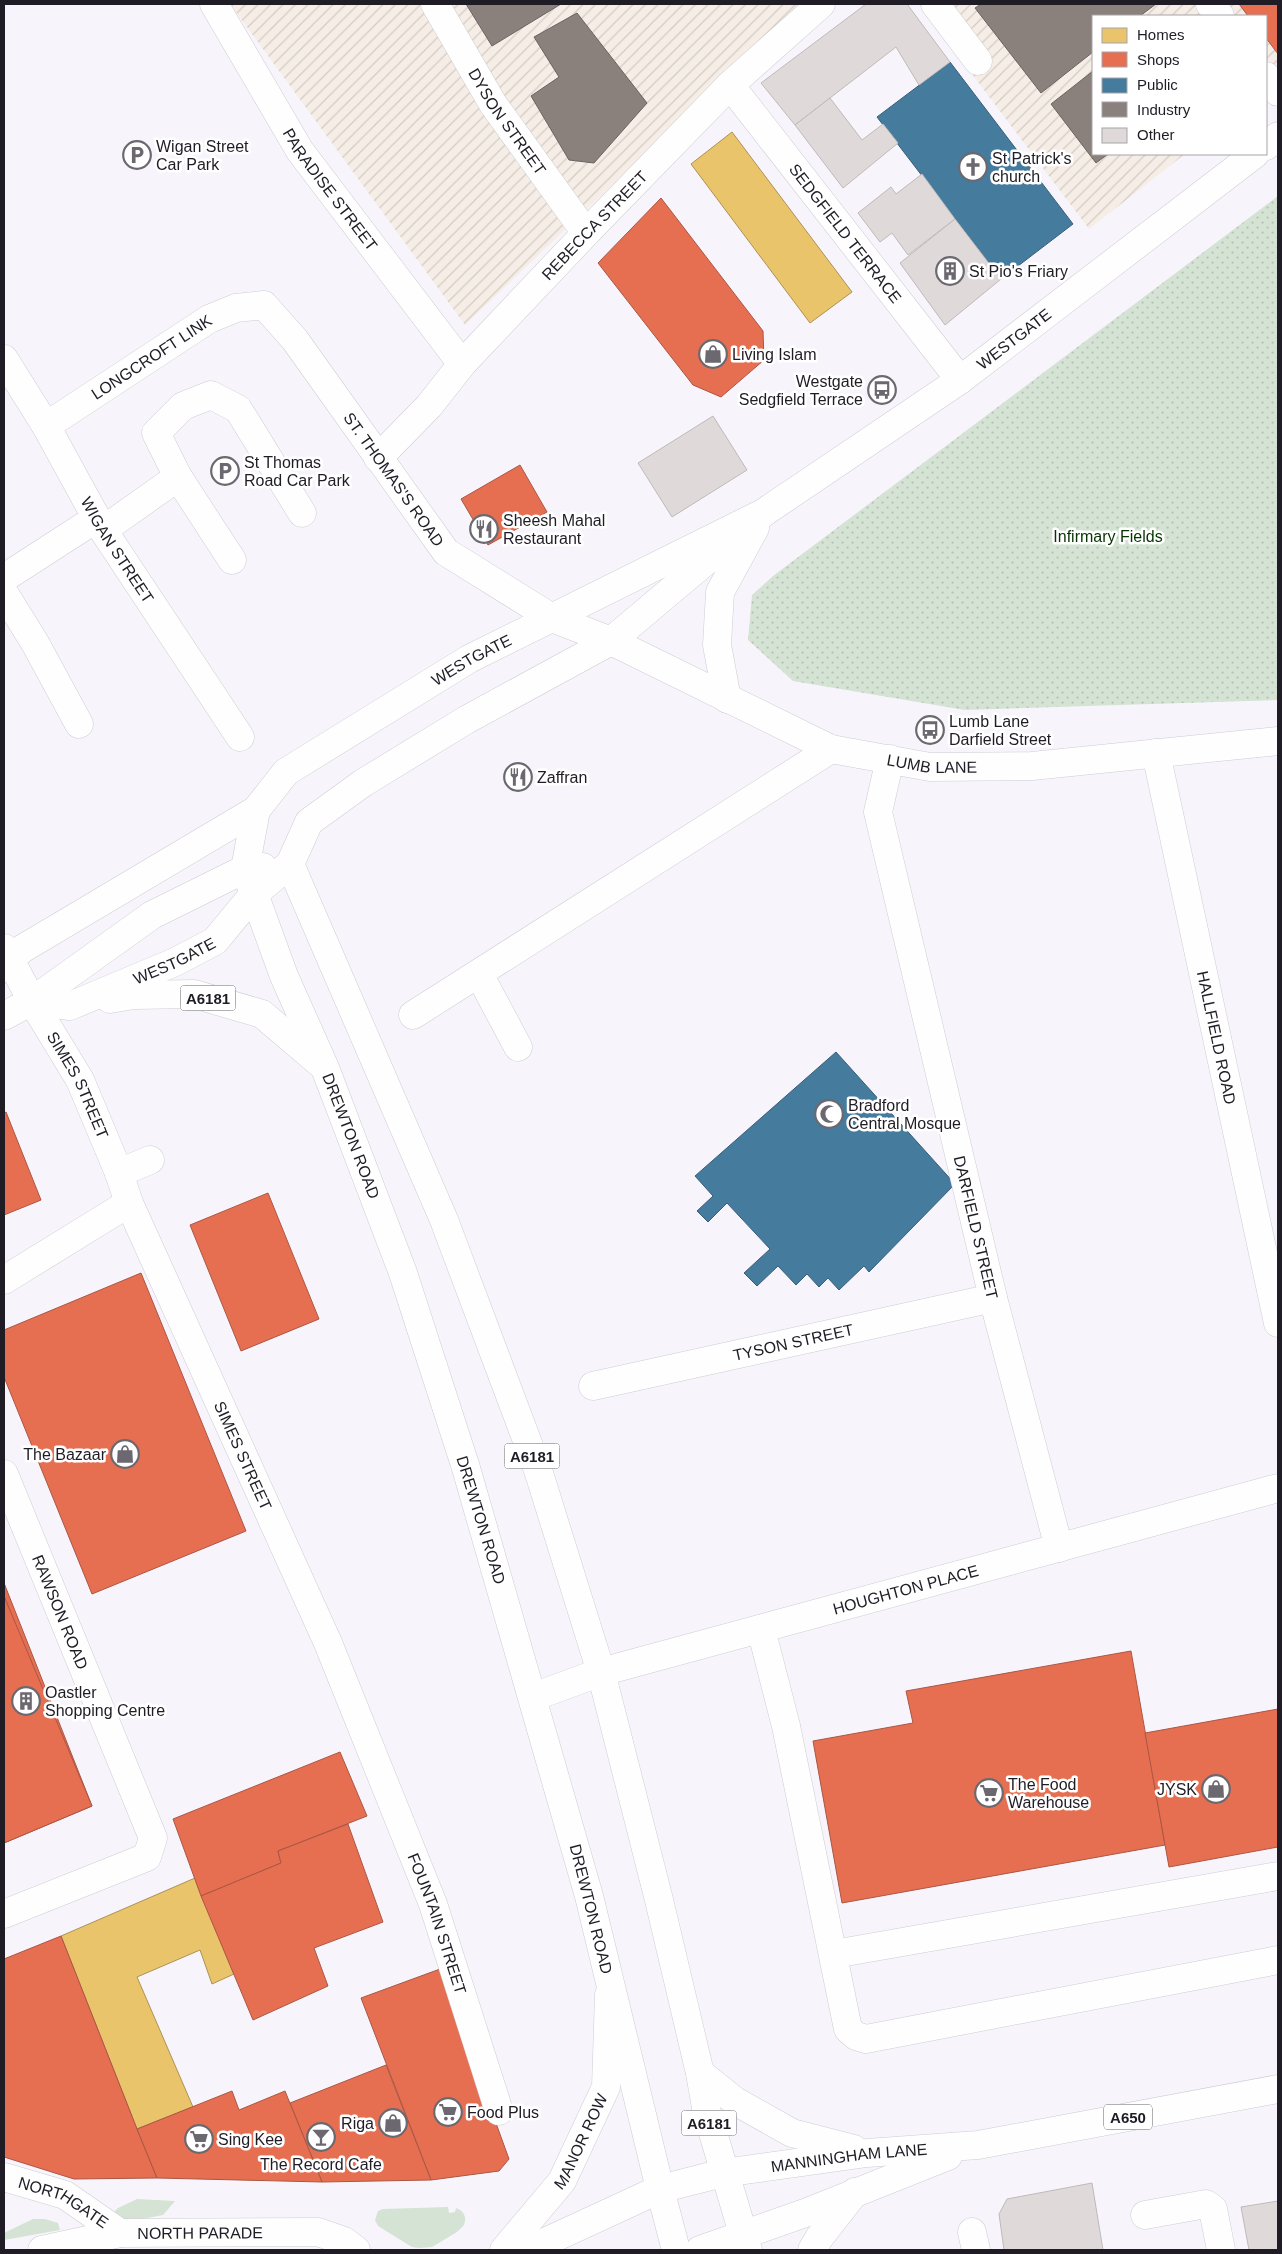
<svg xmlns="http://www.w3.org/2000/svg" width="1282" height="2254" font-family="Arial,sans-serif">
<defs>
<pattern id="industrial-furrows" width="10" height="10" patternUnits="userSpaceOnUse" patternTransform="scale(1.25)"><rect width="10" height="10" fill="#f6eee6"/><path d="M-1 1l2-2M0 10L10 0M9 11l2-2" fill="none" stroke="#d2ccc5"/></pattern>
<pattern id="park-dots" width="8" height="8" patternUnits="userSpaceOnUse" patternTransform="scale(1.25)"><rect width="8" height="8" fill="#d4e3d3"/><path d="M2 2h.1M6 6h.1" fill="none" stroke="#b6c2b5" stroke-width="1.8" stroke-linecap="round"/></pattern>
</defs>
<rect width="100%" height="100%" fill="#f7f5fb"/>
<!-- industrial -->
<g fill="url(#industrial-furrows)">
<path d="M 230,4 L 802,4 L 465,325 Z"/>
<path d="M 919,4 L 1278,4 L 1278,81 L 1266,90 L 1266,16 L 1093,16 L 1093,154 L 1185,154 L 1089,229 Z"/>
</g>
<!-- grass -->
<g fill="#d4e3d3">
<path d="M 137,2199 L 175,2201 L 163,2215 L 121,2223 L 113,2213 L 118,2208 Z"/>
<path d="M 448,2207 L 449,2213 L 455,2212 L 456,2208 C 464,2211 467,2217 464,2225 L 457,2232 L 432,2247 L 419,2248 L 412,2247 L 378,2226 L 375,2220 L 378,2211 L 383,2209 Z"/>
<path d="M 33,2219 L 45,2219 L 58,2223 L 60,2230 L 4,2240 L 4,2233 Z"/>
</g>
<!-- park -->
<path fill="url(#park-dots)" d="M 1278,196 L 1278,700 L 965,710 L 793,681 L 748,640 L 752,595 L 773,576 Z"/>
<!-- homes -->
<g fill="#e9c46a" stroke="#ac9255">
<path d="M 732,132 L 852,292 L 810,323 L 691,164 Z"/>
<path d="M 195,1878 L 234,1974 L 212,1984 L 200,1950 L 137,1977 L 193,2107 L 137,2129 L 61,1936 Z"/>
</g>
<!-- shops -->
<g fill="#e76f51" stroke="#ab5644">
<path d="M 1239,4 L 1278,4 L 1278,54 L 1266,38 L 1266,16 L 1248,16 Z"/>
<path d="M 661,198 L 763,331 L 764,360 L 721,397 L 693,385 L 598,263 Z"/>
<path d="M 520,465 L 547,512 L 488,545 L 461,499 Z"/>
<path d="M 6,1112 L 41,1200 L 4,1215 L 4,1113 Z"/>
<path d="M 268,1193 L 319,1319 L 241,1351 L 190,1225 Z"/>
<path d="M 141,1273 L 246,1531 L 92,1594 L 4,1377 L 4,1330 Z"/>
<path d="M 4,1583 L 92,1806 L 4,1843 Z"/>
<path d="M 4,1596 L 92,1806 L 4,1843 Z"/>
<path d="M 1131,1651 L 1165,1845 L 842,1903 L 813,1741 L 913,1723 L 906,1691 Z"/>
<path d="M 1278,1709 L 1278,1847 L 1169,1867 L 1145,1733 Z"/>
<path d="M 340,1752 L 367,1816 L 278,1851 L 281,1863 L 201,1896 L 173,1819 Z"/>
<path d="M 348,1824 L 383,1922 L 314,1948 L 328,1986 L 253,2020 L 201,1896 L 281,1863 L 278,1851 Z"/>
<path d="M 61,1936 L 137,2129 L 157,2178 L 74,2179 L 4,2157 L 4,1959 Z"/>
<path d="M 440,1969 L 509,2159 L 499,2171 L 431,2180 L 361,1998 Z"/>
<path d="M 386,2065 L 431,2180 L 322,2182 L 290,2103 Z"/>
<path d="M 232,2091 L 239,2110 L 285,2091 L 322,2182 L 157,2178 L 137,2129 Z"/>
</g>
<!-- public -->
<g fill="#457b9d" stroke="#3a5e79">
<path d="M 950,62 L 1073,224 L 1001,279 L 877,117 Z"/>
<path d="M 836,1052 L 955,1184 L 869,1272 L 864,1266 L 839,1290 L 828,1278 L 819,1287 L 807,1274 L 796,1285 L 778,1266 L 757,1286 L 744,1273 L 770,1249 L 727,1203 L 708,1222 L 697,1211 L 713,1196 L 695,1176 Z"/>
</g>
<!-- industry -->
<g fill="#8a817c" stroke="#6a6362">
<path d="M 466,4 L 561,4 L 492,46 Z"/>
<path d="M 981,4 L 1156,4 L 1140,16 L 1093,16 L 1093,52 L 1041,93 L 975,8 Z"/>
<path d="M 577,13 L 647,103 L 594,163 L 569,160 L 531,96 L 559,77 L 534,37 Z"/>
<path d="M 1093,71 L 1093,154 L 1108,154 L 1096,163 L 1051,104 Z"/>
</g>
<!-- building -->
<g fill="#dfdad9" stroke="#bebaba">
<path d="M 866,4 L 907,4 L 950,62 L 919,85 L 896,47 L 795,125 L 761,83 Z"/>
<path d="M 830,98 L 862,140 L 883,124 L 898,143 L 843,188 L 795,125 Z"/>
<path d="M 922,174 L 955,219 L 908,255 L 892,233 L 880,242 L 858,213 L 891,187 L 896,194 Z"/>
<path d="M 955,219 L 1001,279 L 945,325 L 900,263 Z"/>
<path d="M 713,416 L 747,470 L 672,517 L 638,463 Z"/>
<path d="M 1092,2183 L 1103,2250 L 1004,2250 L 999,2214 L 1007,2199 Z"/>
<path d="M 1278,2201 L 1278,2250 L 1249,2250 L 1241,2207 Z"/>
</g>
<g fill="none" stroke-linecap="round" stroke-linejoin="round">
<defs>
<g id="minor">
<path id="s1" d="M 214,4 L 300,151 L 462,364"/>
<path id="s2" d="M 435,4 L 493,104 L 586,233"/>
<path d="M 935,4 L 978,61"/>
<path d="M 1210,4 L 1220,16"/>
<path d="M 1266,76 L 1278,92"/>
<path id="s3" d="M 730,85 L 960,380"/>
<path id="s4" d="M 4,359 L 46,426 L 103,530 L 240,737"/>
<path id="s5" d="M 46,426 L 209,319 L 236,308 L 264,305 L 295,340 L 446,552 L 552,618 L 611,641 L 831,749 L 930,767 L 1032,766 L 1278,741"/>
<path id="s6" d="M 378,458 L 429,406 L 462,364 L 586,233 L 730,85 L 821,4"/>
<path d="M 103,530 L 178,477"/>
<path d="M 232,560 L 178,477 L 156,433 L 183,406 L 211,395 L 238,409 L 302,513"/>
<path d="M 4,578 L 97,518"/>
<path d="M 4,593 L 35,643 L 79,724"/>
<path id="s7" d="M 1156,753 L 1278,1323"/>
<path id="s8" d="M 890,759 L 878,812 L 993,1298 L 1059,1548"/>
<path id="s9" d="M 4,948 L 32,1001 L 80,1080 L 119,1173 L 129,1203 L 328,1643 L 433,1904 L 499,2111"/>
<path d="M 479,974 L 518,1047"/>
<path d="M 413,1015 L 831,749"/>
<path d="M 119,1173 L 150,1160"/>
<path d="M 4,1280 L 129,1203"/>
<path id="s10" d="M 593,1386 L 993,1298"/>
<path id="s11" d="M 4,1474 L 153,1838 L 147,1857 L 4,1914"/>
<path d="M 761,1629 L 786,1726 L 848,2029 L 856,2036 L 866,2039 L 1278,1960"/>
<path id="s12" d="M 533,1697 L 601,1672 L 1278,1488"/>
<path d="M 834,1954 L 1278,1876"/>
<path id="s13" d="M 4,2177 L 65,2195 L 120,2233"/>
<path d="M 1145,2215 L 1206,2204 L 1213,2209 L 1221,2250"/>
<path d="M 972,2232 L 976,2250"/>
<path id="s14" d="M 42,2250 L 120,2233 L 318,2232 L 344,2241 L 356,2250"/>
<path id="s15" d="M 504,2250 L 562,2181 L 606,2087 L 609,1995"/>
<path d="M 528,2250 L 660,2189"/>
</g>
<g id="major">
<path d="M 1266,146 L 1278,136"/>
<path d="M 727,699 L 717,645 L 720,592 L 755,528"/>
<path d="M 290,864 L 444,1220 L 538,1470 L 601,1672 L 659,1900 L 700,2073 L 707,2113 L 748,2250"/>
<path d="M 4,968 L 10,959 L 22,949 L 256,810"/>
<path d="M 110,999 L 134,995 L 194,994 L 262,1014 L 321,1064"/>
<path id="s16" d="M 32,1001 L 70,1006 L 175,962 L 215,941 L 253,895 L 290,864 L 309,822 L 363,783 L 466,720 L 611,641 L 763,513 L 960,380 L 1255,154"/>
<path d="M 4,1016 L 32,1001 L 152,915 L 245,869 L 263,867"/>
<path d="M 700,2073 L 735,2101 L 792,2133 L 854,2149"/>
<path id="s17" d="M 660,2189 L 723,2173 L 867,2153 L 978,2145 L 1278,2089"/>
<path id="s18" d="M 676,2250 L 660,2189 L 589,1896 L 466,1468 L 403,1273 L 325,1068 L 284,976 L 245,869 L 256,810 L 286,772 L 469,659 L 763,513"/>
<path d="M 700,2250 L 805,2213 L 948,2156"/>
<path d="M 812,2250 L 819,2238 L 855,2192"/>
</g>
</defs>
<!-- minor casing -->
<use href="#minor" stroke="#ceccd3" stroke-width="29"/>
<!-- major casing -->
<use href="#major" stroke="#ceccd3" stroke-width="29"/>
<!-- minor -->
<use href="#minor" stroke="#fefefe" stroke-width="28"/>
<!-- major -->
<use href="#major" stroke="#fefefe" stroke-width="28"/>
</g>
<!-- icons -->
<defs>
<symbol id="parking-ring" viewBox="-11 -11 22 22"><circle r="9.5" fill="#fff" stroke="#6b6870" stroke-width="1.5"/><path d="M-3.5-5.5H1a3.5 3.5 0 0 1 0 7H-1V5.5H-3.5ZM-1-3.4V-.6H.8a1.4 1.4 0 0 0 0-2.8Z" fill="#6b6870"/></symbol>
<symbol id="church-ring" viewBox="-11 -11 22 22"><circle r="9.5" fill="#fff" stroke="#6b6870" stroke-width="1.5"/><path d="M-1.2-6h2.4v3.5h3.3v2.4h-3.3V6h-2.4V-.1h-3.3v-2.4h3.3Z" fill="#6b6870"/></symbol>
<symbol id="building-ring" viewBox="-11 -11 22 22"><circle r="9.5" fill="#fff" stroke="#6b6870" stroke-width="1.5"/><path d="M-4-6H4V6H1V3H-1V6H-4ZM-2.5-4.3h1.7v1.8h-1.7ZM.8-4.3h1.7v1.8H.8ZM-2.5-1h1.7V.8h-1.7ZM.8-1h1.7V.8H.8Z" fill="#6b6870"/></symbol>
<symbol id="shop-ring" viewBox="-11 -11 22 22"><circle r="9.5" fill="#fff" stroke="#6b6870" stroke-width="1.5"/><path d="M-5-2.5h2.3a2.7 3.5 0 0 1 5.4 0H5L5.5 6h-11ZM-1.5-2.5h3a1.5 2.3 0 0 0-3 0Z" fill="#6b6870"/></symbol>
<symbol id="bus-ring" viewBox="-11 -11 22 22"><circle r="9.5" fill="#fff" stroke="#6b6870" stroke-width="1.5"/><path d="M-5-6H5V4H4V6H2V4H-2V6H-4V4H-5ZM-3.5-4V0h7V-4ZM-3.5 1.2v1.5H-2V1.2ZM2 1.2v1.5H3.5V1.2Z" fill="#6b6870"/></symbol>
<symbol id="restaurant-ring" viewBox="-11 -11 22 22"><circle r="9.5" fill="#fff" stroke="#6b6870" stroke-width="1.5"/><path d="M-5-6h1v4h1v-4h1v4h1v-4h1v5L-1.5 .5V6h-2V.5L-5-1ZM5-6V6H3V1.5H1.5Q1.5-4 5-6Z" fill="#6b6870"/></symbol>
<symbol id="mosque-ring" viewBox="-11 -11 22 22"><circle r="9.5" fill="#fff" stroke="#6b6870" stroke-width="1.5"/><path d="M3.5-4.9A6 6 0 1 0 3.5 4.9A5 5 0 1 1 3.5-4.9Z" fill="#6b6870"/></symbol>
<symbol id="supermarket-ring" viewBox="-11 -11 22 22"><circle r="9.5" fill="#fff" stroke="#6b6870" stroke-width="1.5"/><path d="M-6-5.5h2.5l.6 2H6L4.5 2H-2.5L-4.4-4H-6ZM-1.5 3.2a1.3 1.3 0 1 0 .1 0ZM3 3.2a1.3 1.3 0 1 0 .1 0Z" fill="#6b6870"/></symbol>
<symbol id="bar-ring" viewBox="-11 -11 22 22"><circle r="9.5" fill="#fff" stroke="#6b6870" stroke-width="1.5"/><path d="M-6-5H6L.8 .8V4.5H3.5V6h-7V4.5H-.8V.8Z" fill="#6b6870"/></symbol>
</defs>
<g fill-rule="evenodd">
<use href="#parking-ring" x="121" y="139" width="32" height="32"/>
<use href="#church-ring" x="957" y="151" width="32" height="32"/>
<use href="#building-ring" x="934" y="255" width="32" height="32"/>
<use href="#shop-ring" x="697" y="338" width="32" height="32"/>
<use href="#bus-ring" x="866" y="374" width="32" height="32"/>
<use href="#parking-ring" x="209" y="455" width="32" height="32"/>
<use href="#restaurant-ring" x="468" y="513" width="32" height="32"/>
<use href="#bus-ring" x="914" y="714" width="32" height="32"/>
<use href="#restaurant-ring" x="502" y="761" width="32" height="32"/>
<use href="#mosque-ring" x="813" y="1098" width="32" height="32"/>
<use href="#shop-ring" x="109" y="1438" width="32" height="32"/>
<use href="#building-ring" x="10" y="1685" width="32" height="32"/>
<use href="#shop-ring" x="1200" y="1773" width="32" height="32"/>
<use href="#supermarket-ring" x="973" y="1777" width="32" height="32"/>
<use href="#supermarket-ring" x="432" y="2096" width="32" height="32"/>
<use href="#shop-ring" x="377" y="2107" width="32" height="32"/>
<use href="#bar-ring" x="305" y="2121" width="32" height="32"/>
<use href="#supermarket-ring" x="183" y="2123" width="32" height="32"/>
</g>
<g text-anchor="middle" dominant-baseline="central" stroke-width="5" stroke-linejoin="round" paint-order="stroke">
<!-- shield labels -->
<g fill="#fff" stroke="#626066" stroke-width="1">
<rect x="180.5" y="985.5" width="55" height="25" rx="4"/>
<rect x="504.5" y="1443.5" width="55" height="25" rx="4"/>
<rect x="1104" y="2104.5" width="48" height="25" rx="4"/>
<rect x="681.5" y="2110.5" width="55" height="25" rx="4"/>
</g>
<g font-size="15" font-weight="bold" fill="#1f1c25">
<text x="208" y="998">A6181</text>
<text x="532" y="1456">A6181</text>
<text x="1128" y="2117">A650</text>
<text x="709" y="2123">A6181</text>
</g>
<!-- street labels -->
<g font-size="16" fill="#1f1c25" stroke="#fff">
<text stroke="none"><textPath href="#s2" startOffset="138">DYSON STREET</textPath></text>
<text stroke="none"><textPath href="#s1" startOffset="219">PARADISE STREET</textPath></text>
<text stroke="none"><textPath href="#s6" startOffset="318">REBECCA STREET</textPath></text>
<text stroke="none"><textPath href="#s3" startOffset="188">SEDGFIELD TERRACE</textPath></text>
<text stroke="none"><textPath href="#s16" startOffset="1208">WESTGATE</textPath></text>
<text stroke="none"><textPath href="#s5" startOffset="126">LONGCROFT LINK</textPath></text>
<text stroke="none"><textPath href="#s5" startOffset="470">ST. THOMAS'S ROAD</textPath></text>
<text stroke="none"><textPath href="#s4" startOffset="222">WIGAN STREET</textPath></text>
<text stroke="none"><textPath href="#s18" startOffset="1774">WESTGATE</textPath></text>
<text stroke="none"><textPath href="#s5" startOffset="1095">LUMB LANE</textPath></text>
<text stroke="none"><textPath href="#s16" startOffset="152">WESTGATE</textPath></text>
<text stroke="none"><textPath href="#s7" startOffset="291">HALLFIELD ROAD</textPath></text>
<text stroke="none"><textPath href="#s9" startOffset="156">SIMES STREET</textPath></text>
<text transform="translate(351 1136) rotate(69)">DREWTON ROAD</text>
<text stroke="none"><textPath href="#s8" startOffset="481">DARFIELD STREET</textPath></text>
<text stroke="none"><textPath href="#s10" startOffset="205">TYSON STREET</textPath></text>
<text stroke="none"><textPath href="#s9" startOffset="562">SIMES STREET</textPath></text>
<text transform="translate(481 1520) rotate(73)">DREWTON ROAD</text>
<text stroke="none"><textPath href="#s12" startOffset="388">HOUGHTON PLACE</textPath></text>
<text stroke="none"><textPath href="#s11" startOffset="149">RAWSON ROAD</textPath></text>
<text transform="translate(591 1909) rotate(76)">DREWTON ROAD</text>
<text stroke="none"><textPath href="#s9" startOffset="1069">FOUNTAIN STREET</textPath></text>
<text stroke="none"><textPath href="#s15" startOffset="134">MANOR ROW</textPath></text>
<text stroke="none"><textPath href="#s17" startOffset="192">MANNINGHAM LANE</textPath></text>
<text stroke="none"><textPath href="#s13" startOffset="65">NORTHGATE</textPath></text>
<text stroke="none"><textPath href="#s14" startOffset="160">NORTH PARADE</textPath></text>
</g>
<!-- poi labels -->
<g font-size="16" fill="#1f1c25" stroke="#fff" text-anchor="start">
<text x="156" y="146">Wigan Street<tspan x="156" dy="18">Car Park</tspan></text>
<text x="992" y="158">St Patrick's<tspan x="992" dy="18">church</tspan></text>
<text x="969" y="271">St Pio's Friary</text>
<text x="732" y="354">Living Islam</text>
<text x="863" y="381" text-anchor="end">Westgate<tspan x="863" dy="18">Sedgfield Terrace</tspan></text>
<text x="244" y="462">St Thomas<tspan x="244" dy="18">Road Car Park</tspan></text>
<text x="503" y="520">Sheesh Mahal<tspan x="503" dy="18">Restaurant</tspan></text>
<text x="949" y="721">Lumb Lane<tspan x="949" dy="18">Darfield Street</tspan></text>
<text x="537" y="777">Zaffran</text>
<text x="848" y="1105">Bradford<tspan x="848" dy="18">Central Mosque</tspan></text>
<text x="106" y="1454" text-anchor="end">The Bazaar</text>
<text x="45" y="1692">Oastler<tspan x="45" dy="18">Shopping Centre</tspan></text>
<text x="1008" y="1784">The Food<tspan x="1008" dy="18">Warehouse</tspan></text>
<text x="1197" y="1789" text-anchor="end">JYSK</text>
<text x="467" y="2112">Food Plus</text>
<text x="374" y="2123" text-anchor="end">Riga</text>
<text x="218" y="2139">Sing Kee</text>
<text x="321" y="2164" text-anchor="middle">The Record Cafe</text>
</g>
<!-- park labels -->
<g font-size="16" fill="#053400" stroke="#fff">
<text x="1108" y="536">Infirmary Fields</text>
</g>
</g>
<!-- border -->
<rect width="1282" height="2254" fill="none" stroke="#1f1c25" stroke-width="10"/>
<!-- legend -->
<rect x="1092" y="15" width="175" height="140" fill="#ffffff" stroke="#a5a4a8"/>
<rect x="1102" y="28" width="25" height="15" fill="#e9c46a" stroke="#a5a4a8"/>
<text x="1137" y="40" font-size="15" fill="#1f1c25">Homes</text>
<rect x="1102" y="52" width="25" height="15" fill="#e76f51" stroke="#a5a4a8"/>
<text x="1137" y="65" font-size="15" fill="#1f1c25">Shops</text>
<rect x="1102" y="78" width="25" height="15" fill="#457b9d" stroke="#a5a4a8"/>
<text x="1137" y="90" font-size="15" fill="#1f1c25">Public</text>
<rect x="1102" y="102" width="25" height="15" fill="#8a817c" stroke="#a5a4a8"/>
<text x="1137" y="115" font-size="15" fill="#1f1c25">Industry</text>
<rect x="1102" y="128" width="25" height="15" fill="#dfdad9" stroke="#a5a4a8"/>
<text x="1137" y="140" font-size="15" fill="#1f1c25">Other</text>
</svg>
